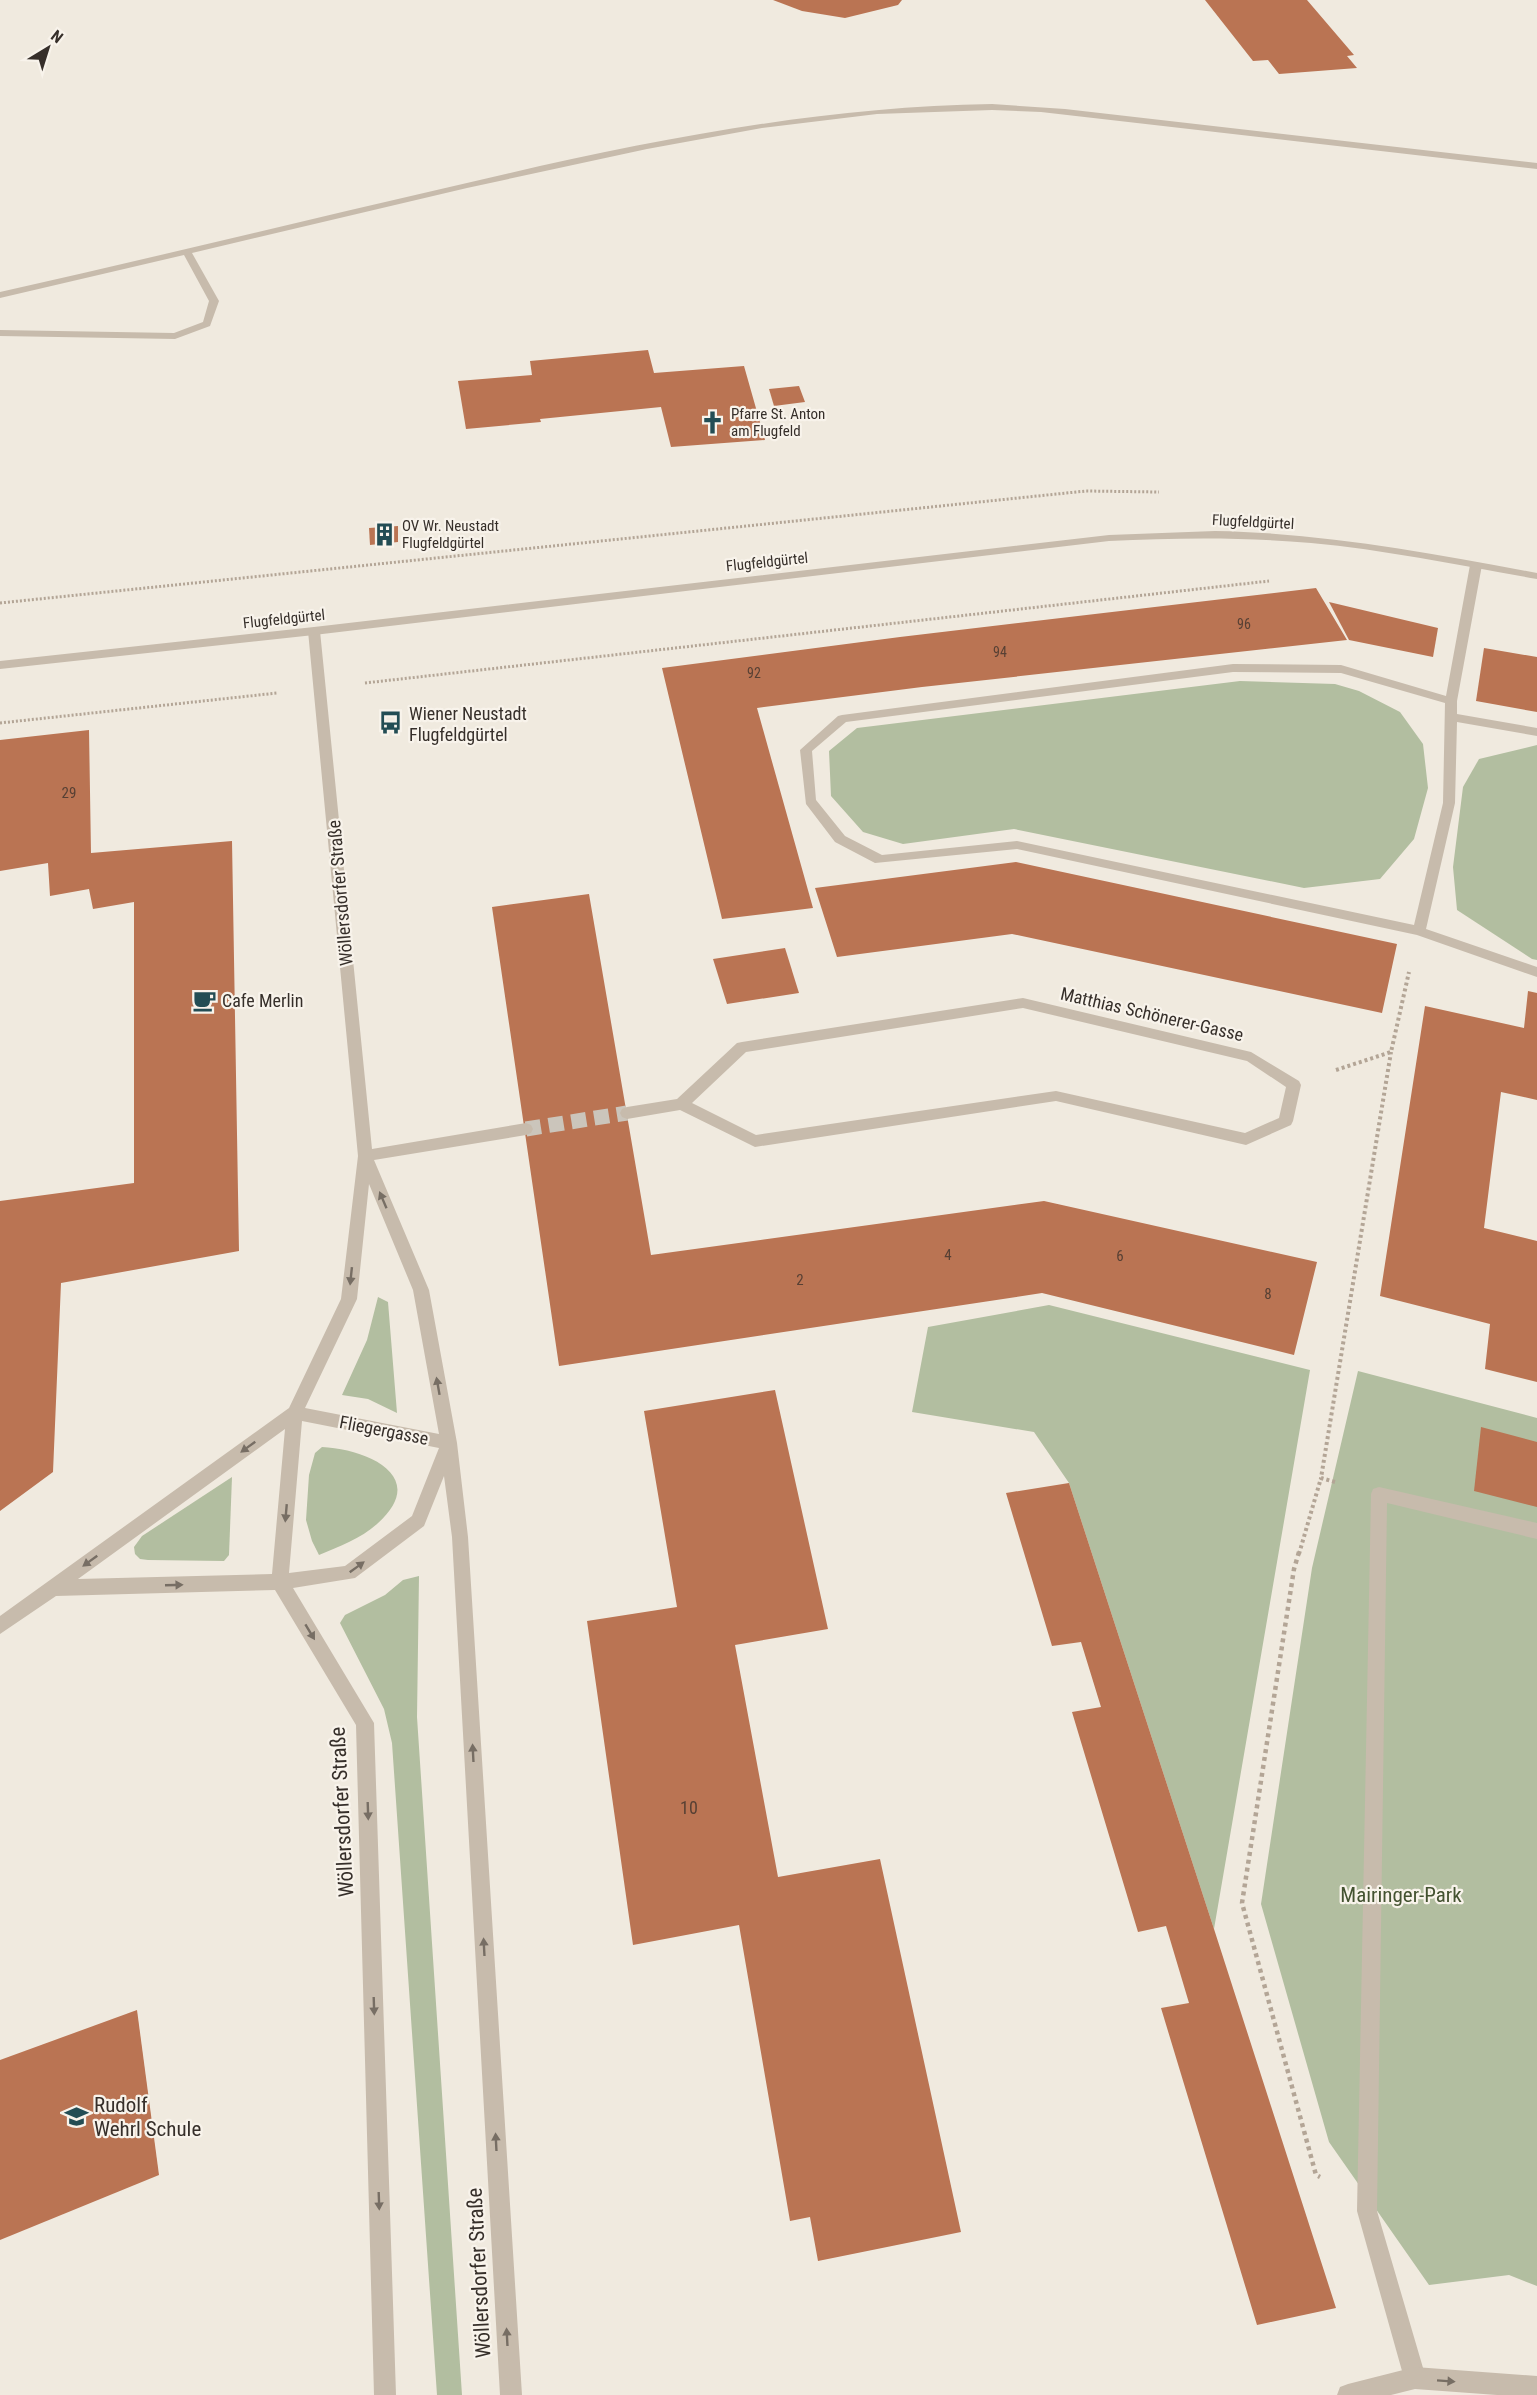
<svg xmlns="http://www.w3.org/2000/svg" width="1537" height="2395" font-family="'Roboto Condensed',sans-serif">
<rect width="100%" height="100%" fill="#f0eadf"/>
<!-- green -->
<g fill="#b2bea0">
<path d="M 1240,681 L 1335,684 L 1359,691 L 1400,712 L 1423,744 L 1428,788 L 1414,839 L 1380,879 L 1304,888 L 1014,829 L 903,844 L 863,832 L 831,796 L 829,751 L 857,728 Z"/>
<path d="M 1537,745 L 1537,960 L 1532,959 L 1457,910 L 1453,867 L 1463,787 L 1479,759 Z"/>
<path d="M 378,1297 L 388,1302 L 397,1413 L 368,1399 L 342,1395 L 367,1340 Z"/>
<path d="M 1049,1305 L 1310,1370 L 1214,1929 L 1069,1483 L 1034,1432 L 912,1412 L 928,1327 Z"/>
<path d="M 1358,1371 L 1537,1418 L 1537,2286 L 1509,2275 L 1429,2285 L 1329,2142 L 1261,1904 L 1312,1568 Z"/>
<path d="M 322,1447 C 366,1449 431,1476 377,1524 C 360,1539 340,1546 319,1555 L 312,1541 L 306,1520 L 309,1475 L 315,1453 Z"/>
<path d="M 232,1477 L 229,1555 L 224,1561 L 148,1560 L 140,1559 L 135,1554 L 134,1547 L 142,1536 Z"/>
<path d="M 419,1576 L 417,1717 L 462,2395 L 437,2395 L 392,1743 L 384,1709 L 340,1623 L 345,1615 L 385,1595 L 403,1580 Z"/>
</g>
<!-- building -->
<g fill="#ba7453">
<path d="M 773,0 L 902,0 L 898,5 L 845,18 L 802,11 Z"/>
<path d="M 1205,0 L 1307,0 L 1354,55 L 1347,56 L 1357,68 L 1279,74 L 1268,60 L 1253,61 Z"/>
<path d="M 648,350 L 654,373 L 744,366 L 765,440 L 671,447 L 661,407 L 540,419 L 541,422 L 466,429 L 458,381 L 532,375 L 530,361 Z"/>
<path d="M 799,386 L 805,402 L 774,406 L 769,389 Z"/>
<path d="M 398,526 L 398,542 L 370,545 L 369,528 Z"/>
<path d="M 1316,588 L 1347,640 L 922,687 L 757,708 L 813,908 L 722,919 L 662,668 L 900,637 Z"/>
<path d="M 1329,602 L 1438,628 L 1433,657 L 1349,640 Z"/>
<path d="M 1484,648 L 1537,657 L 1537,712 L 1476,701 Z"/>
<path d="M 89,730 L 91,853 L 232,841 L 239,1251 L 61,1283 L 53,1472 L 0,1511 L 0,1201 L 134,1183 L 134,902 L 93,909 L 89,889 L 50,896 L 48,863 L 0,871 L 0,740 Z"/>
<path d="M 1016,862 L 1397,944 L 1382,1013 L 1012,934 L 837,957 L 815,888 Z"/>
<path d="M 589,894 L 651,1255 L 1044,1201 L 1317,1262 L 1294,1355 L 1042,1293 L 559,1366 L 492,907 Z"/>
<path d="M 785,948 L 799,993 L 727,1004 L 713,959 Z"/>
<path d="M 1528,991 L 1537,993 L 1537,1100 L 1501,1092 L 1484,1228 L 1537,1241 L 1537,1382 L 1485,1369 L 1490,1324 L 1380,1296 L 1425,1006 L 1524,1028 Z"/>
<path d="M 775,1390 L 828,1629 L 735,1645 L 778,1877 L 880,1859 L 961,2232 L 818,2261 L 810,2217 L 790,2221 L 739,1925 L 633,1945 L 587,1621 L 677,1607 L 644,1411 Z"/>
<path d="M 1481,1427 L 1537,1442 L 1537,1507 L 1474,1491 Z"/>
<path d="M 1069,1483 L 1214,1929 L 1336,2308 L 1257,2325 L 1161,2008 L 1189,2003 L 1166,1926 L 1138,1932 L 1072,1712 L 1101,1707 L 1081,1642 L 1052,1646 L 1006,1493 Z"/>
<path d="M 137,2010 L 159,2175 L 0,2240 L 0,2060 Z"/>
</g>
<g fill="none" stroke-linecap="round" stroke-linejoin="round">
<!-- minor-tunnel -->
<path stroke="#cbc5bb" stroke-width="15" stroke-dasharray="15 8" stroke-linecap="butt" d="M 526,1129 L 627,1113"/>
<!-- path-far2 -->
<g stroke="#b3a596" stroke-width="3" stroke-dasharray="2 2" stroke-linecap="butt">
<path d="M 0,603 L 1086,491 L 1159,492"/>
<path d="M 365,683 L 1269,581"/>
<path d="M 0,723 L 277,693"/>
</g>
<!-- path-far1 -->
<g stroke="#b3a596" stroke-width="4" stroke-dasharray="3 3" stroke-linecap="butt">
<path d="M 1336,1070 L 1391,1052 L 1409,972"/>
<path d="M 1335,1482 L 1321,1478 L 1391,1052"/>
<path d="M 1299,1554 L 1321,1478"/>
</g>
<!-- path -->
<path stroke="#b3a596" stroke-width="4.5" stroke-dasharray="4 4" stroke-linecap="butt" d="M 1299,1552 L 1294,1569 L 1242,1903 L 1316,2175 L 1320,2177"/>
<!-- service -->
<g fill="#c7bbac" fill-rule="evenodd">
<path d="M 992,104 L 1065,109 L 1537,163 L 1537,169 L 1041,112 L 992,110 L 877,114 L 762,128 L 647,149 L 467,188 L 192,253 L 219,301 L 210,326 L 175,339 L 0,336 L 0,330 L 174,333 L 203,322 L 209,301 L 184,255 L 0,298 L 0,292 C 147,259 294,223 441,189 C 623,146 804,107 992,104 Z"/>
<path d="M 1476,562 L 1482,565 L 1457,701 L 1457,714 L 1537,728 L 1537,736 L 1457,722 L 1455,803 L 1426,929 L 1537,967 L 1537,977 L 1417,935 L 1017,849 L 875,863 L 835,842 L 806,804 L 800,750 L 838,716 L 842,715 L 1233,664 L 1341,665 L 1446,696 L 1470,565 ZM 1233,672 L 1341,673 L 1445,703 L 1443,803 L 1414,925 L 1017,841 L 882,855 L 845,836 L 816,800 L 812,751 L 846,722 Z"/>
<path d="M 1379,1487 L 1537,1523 L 1537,1539 L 1387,1503 L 1377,2211 L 1426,2378 L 1423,2386 L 1415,2389 L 1407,2386 L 1404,2378 L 1357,2211 L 1371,1494 L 1373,1489 Z"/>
</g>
<!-- minor -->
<g fill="#c7bbac" fill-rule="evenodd">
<path d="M 314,627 L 320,631 L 372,1149 L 526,1123 L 531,1125 L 533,1129 L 531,1133 L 526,1135 L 374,1160 L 429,1290 L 457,1443 L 468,1537 L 522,2395 L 500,2395 L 452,1537 L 444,1476 L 424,1526 L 355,1578 L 293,1588 L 374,1723 L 396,2395 L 374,2395 L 356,1725 L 275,1590 L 56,1596 L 0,1634 L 0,1616 L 289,1408 L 341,1299 L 358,1156 L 308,631 ZM 369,1184 L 413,1290 L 439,1434 L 305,1408 L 357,1299 ZM 302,1421 L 439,1448 L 412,1516 L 345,1566 L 289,1573 ZM 285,1429 L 272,1574 L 78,1579 Z"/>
<path d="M 1023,998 L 1251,1052 L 1299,1081 L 1301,1085 L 1293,1121 L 1291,1125 L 1246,1145 L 1056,1101 L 755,1147 L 680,1110 L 627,1119 L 622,1117 L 620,1113 L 622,1109 L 627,1107 L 677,1099 L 737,1043 L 742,1042 ZM 1023,1008 L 1247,1061 L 1286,1087 L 1279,1118 L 1245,1133 L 1056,1091 L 756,1135 L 692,1103 L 746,1052 Z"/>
<path d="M 1415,2367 L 1537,2376 L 1537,2395 L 1497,2395 L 1415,2389 L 1391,2395 L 1337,2395 L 1340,2387 L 1348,2384 Z"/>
</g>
<!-- tertiary -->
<path fill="#c7bbac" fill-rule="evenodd" d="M 1215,531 C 1324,533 1430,553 1537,573 L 1537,579 C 1462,566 1387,550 1311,543 C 1243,537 1176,538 1109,541 L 314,635 L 0,669 L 0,661 L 314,627 L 1109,535 Z"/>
</g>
<!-- one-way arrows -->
<defs><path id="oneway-solid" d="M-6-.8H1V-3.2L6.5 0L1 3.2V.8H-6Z" transform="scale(1.5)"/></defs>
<g fill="#776e64">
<use href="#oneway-solid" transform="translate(383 1200) rotate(-113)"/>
<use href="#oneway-solid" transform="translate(351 1276) rotate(96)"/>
<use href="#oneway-solid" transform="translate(438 1386) rotate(-100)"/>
<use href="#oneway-solid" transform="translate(248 1447) rotate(144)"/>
<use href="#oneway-solid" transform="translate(286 1513) rotate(95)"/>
<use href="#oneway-solid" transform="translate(90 1561) rotate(144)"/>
<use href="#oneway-solid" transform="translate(357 1567) rotate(-36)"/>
<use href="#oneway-solid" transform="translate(174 1585) rotate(-2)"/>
<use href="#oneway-solid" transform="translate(310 1632) rotate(59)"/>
<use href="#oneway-solid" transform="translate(473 1753) rotate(-93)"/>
<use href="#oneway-solid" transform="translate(368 1811) rotate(88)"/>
<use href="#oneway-solid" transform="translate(484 1947) rotate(-93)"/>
<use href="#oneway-solid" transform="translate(374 2006) rotate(88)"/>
<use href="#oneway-solid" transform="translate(496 2142) rotate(-93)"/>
<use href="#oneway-solid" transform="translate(379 2201) rotate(88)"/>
<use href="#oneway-solid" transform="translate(507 2337) rotate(-93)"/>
<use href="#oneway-solid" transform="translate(1446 2381) rotate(4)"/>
</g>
<!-- icons -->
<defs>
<symbol id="church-bare" viewBox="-9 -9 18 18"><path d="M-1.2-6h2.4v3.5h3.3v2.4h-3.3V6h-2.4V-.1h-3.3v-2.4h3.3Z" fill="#234d54" stroke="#f8f3eb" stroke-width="2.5" paint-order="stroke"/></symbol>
<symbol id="building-bare" viewBox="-9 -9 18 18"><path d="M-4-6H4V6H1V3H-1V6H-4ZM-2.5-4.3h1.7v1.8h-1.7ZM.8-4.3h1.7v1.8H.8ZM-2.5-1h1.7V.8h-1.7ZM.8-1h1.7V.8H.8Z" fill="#234d54" stroke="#f8f3eb" stroke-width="2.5" paint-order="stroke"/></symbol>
<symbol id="bus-bare" viewBox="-9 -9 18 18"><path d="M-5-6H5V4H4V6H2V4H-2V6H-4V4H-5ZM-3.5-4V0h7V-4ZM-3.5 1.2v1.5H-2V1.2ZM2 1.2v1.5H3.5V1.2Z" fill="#234d54" stroke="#f8f3eb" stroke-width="2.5" paint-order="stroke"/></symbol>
<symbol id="cafe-bare" viewBox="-9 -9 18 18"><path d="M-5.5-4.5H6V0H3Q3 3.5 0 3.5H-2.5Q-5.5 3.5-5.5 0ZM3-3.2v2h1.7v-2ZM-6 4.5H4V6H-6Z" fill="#234d54" stroke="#f8f3eb" stroke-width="2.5" paint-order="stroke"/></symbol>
<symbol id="school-bare" viewBox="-9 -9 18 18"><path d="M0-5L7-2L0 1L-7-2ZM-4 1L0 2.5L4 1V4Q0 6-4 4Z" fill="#234d54" stroke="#f8f3eb" stroke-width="2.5" paint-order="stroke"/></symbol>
</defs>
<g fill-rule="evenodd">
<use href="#church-bare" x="696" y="406" width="33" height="33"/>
<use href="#building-bare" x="368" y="518" width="33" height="33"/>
<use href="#bus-bare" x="374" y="706" width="33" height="33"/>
<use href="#cafe-bare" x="188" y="984" width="33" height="33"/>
<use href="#school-bare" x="60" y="2100" width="33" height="33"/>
</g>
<g text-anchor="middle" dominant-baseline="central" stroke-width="4.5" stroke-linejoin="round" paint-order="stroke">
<!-- far-number labels -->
<g font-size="14" fill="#574034">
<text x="1244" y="624">96</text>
<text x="1000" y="652">94</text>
<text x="754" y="673">92</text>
</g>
<!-- far-poi labels -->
<g font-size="15" fill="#362f2a" stroke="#f8f3eb" text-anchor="start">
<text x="731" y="414">Pfarre St. Anton<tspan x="731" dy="17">am Flugfeld</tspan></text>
<text x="402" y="526">OV Wr. Neustadt<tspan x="402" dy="17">Flugfeldgürtel</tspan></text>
</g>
<!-- far-street labels -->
<g font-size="15" fill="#362f2a" stroke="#f8f3eb">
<text transform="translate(1253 522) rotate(3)">Flugfeldgürtel</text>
<text transform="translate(767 562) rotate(-6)">Flugfeldgürtel</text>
<text transform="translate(284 619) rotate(-6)">Flugfeldgürtel</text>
</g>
<!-- number labels -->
<g font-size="15" fill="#574034">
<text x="69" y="793">29</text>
<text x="948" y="1255">4</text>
<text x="1120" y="1256">6</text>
<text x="800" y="1280">2</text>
<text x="1268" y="1294">8</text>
</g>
<!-- poi labels -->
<g font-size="18" fill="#362f2a" stroke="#f8f3eb" text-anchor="start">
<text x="409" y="713">Wiener Neustadt<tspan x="409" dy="21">Flugfeldgürtel</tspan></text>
<text x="222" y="1000">Cafe Merlin</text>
</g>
<!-- street labels -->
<g font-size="18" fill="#362f2a" stroke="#f8f3eb">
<text transform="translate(340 893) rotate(-95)">Wöllersdorfer Straße</text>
<text transform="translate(1152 1014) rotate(13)">Matthias Schönerer-Gasse</text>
<text transform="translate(384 1430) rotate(11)">Fliegergasse</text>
</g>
<!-- near-number labels -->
<g font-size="18" fill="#574034">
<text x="689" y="1807">10</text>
</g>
<!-- near-street labels -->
<g font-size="21" fill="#362f2a" stroke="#f8f3eb">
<text transform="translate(342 1812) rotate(-93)">Wöllersdorfer Straße</text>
<text transform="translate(479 2273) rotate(-93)">Wöllersdorfer Straße</text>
</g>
<!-- near-park labels -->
<g font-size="21" fill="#435230" stroke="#f8f3eb">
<text x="1401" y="1895">Mairinger-Park</text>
</g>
<!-- near-poi labels -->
<g font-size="21" fill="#362f2a" stroke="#f8f3eb" text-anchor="start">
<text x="94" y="2105">Rudolf<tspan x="94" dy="24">Wehrl Schule</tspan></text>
</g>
</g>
<!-- north arrow -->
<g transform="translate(48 48) rotate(38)" stroke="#f8f3eb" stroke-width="4.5" paint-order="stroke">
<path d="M0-4.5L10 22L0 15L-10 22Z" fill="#362f2a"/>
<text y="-9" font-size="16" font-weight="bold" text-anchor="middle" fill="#362f2a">N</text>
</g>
</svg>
